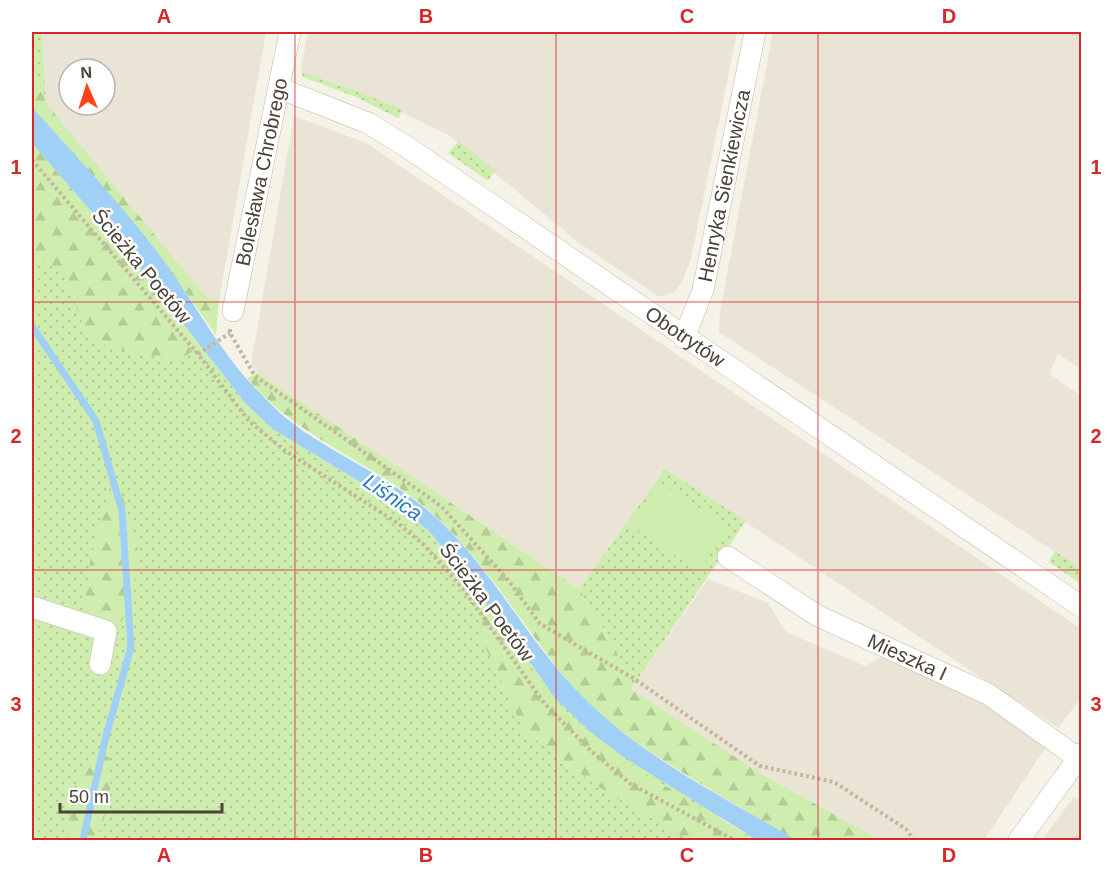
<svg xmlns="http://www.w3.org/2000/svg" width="1113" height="872" font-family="Arial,sans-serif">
<defs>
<pattern id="grass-dots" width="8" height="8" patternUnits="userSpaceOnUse" patternTransform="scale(1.5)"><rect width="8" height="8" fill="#ceedae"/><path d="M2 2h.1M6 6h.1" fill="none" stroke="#b2cc96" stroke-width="1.8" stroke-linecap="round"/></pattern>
<pattern id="forest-firs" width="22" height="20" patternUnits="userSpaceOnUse" patternTransform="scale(1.5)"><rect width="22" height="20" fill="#ceedae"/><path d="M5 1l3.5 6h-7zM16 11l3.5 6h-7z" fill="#b2cc96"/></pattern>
</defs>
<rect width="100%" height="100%" fill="#f5f2e8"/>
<!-- residential -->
<g fill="#eae4d6" fill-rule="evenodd">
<path d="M 42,32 L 266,32 L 219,301 L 206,298 L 46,103 ZM 69,69 L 105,69 L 105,105 L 69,105 Z"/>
<path d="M 308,32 L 737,32 L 691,259 L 682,282 L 675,292 L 660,297 L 579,243 L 449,135 L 359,92 L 303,73 L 301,70 Z"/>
<path d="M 773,32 L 1081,32 L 1081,369 L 1058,354 L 1049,374 L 1081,396 L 1081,569 L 719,332 L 720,311 Z"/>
<path d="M 294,116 L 366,143 L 375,149 L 1081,629 L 1081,698 L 1058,728 L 665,469 L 579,589 L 258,373 L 251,364 Z"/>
<path d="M 708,579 L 768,603 L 786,632 L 865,666 L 886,655 L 982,701 L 1046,747 L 984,840 L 880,840 L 758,772 L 631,689 Z"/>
<path d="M 1074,797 L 1081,800 L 1081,840 L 1042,840 Z"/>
</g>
<!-- grass -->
<g fill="url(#grass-dots)">
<path d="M 32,32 L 42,32 L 46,103 L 32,67 Z"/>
<path d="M 301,70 L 304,73 L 359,92 L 403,110 L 398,118 L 356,97 L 303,77 Z"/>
<path d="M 459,141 L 495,171 L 488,181 L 448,153 Z"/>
<path d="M 32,143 L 137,264 L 246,404 L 273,429 L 396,504 L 431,533 L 514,639 L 724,821 L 757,840 L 32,840 Z"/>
<path d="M 665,469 L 746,521 L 631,689 L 614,646 L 579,589 Z"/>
<path d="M 1055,551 L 1081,569 L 1081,584 L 1049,562 Z"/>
</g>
<!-- forest -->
<g fill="url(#forest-firs)">
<path d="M 32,67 L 46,103 L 206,297 L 219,301 L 216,335 L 155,249 L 32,107 Z"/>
<path d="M 32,143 L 137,264 L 202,347 L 182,357 L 167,359 L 90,342 L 64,276 L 32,252 Z"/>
<path d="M 258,373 L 579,589 L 614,646 L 631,689 L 758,772 L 880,840 C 864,840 806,844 794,840 C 774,832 755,816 736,805 C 675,768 609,732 563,675 C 520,621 484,560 432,513 C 374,462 297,439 247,378 Z"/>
<path d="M 110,486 L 123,497 L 139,554 L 132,608 L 116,627 L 92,621 L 84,605 L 90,562 Z"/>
<path d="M 484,600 C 508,632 529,667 554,697 C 599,752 695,804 757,840 L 688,840 L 594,784 L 524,731 L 481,638 Z"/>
<path d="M 99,755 L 109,757 C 113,790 109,811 95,840 L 69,840 C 65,830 73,786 79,776 C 84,768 93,761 99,755 Z"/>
</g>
<!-- park -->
<path fill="#ceedae" d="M 659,482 L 729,527 L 699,571 L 630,525 Z"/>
<!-- water -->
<path fill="#a1d0f6" d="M 32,107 C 73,153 117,200 155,249 C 190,294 217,349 256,389 C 266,399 276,410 287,419 C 337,458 397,479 443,524 C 496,576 530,644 582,696 C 642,757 723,797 796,840 L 757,840 L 625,758 L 588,730 L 555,698 L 514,639 L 431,533 L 396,504 L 273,429 L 246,404 L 137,264 L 32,143 Z"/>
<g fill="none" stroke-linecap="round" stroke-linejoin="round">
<!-- stream -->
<path stroke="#a1d0f6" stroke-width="7" d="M 32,326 L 96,421 L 122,511 L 131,647 L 105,740 L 83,840"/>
<defs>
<g id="minor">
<path id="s1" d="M 279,88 L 368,123 L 407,147 L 1082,607"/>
<path id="s2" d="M 233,311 L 290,32"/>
<path id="s3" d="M 684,338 L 703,290 L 755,32"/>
<path id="s4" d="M 728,557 L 818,616 L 988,694 L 1082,761"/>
<path d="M 32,607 L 106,631 L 100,664"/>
<path d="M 1019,840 L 1082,753"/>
</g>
</defs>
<!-- minor casing -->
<use href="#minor" stroke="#c2baaa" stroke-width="22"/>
<!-- path -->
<g stroke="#c5b79a" stroke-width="4" stroke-dasharray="3 3" stroke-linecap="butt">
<path d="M 32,160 L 198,354 L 249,421 L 284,450 L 399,524 L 424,545 L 464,590 L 544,703 L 592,752 L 631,784 L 734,840"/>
<path d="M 230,329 L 230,333 L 255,376 L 441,506 L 508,580 L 540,624 L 633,678 L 760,766 L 834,782 L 906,829 L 914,840"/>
<path d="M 198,354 L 230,333"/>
</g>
<!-- minor -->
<use href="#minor" stroke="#fff" stroke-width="21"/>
</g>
<!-- grid -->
<path fill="none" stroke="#d62828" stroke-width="1.5" stroke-opacity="0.55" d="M 295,32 L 295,840M 556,32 L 556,840M 818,32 L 818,840M 32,302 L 1082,302M 32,570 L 1082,570"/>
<g text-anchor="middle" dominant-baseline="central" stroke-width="5" stroke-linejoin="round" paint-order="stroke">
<!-- street labels -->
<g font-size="20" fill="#4a4336" stroke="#fff">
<text stroke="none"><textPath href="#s2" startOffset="142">Bolesława Chrobrego</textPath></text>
<text stroke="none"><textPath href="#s3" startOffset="158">Henryka Sienkiewicza</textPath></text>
<text transform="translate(142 266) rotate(50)">Ścieżka Poetów</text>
<text stroke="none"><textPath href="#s1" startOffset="478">Obotrytów</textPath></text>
<text transform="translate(487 602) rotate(53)">Ścieżka Poetów</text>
<text stroke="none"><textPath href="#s4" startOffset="206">Mieszka I</textPath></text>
</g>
<!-- water labels -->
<g font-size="21" font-style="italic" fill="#2579c0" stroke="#fff">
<text transform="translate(393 497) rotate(34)">Liśnica</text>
</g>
</g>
<!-- border -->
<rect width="1113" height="872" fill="none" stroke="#ffffff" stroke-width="66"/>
<!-- north arrow -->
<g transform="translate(87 87) rotate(357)"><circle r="28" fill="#ffffff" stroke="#b7b4af" stroke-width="1.5"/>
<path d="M0-4.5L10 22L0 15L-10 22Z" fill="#ff4116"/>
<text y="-9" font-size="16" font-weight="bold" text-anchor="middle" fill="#4a4336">N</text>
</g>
<!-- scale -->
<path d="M60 803v9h162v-9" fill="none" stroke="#4a4336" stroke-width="3"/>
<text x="69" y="803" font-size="18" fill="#4a4336" stroke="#ffffff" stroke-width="4.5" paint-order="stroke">50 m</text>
<rect x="33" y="33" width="1047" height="806" fill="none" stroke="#d62828" stroke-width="2"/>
<g font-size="20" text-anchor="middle" font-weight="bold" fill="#d62828">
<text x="164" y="23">A</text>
<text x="426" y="23">B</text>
<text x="687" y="23">C</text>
<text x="949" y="23">D</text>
<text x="16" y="174">1</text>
<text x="1096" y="174">1</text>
<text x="16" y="443">2</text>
<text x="1096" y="443">2</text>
<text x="16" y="711">3</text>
<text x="1096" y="711">3</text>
<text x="164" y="862">A</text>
<text x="426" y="862">B</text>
<text x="687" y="862">C</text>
<text x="949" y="862">D</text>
</g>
</svg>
